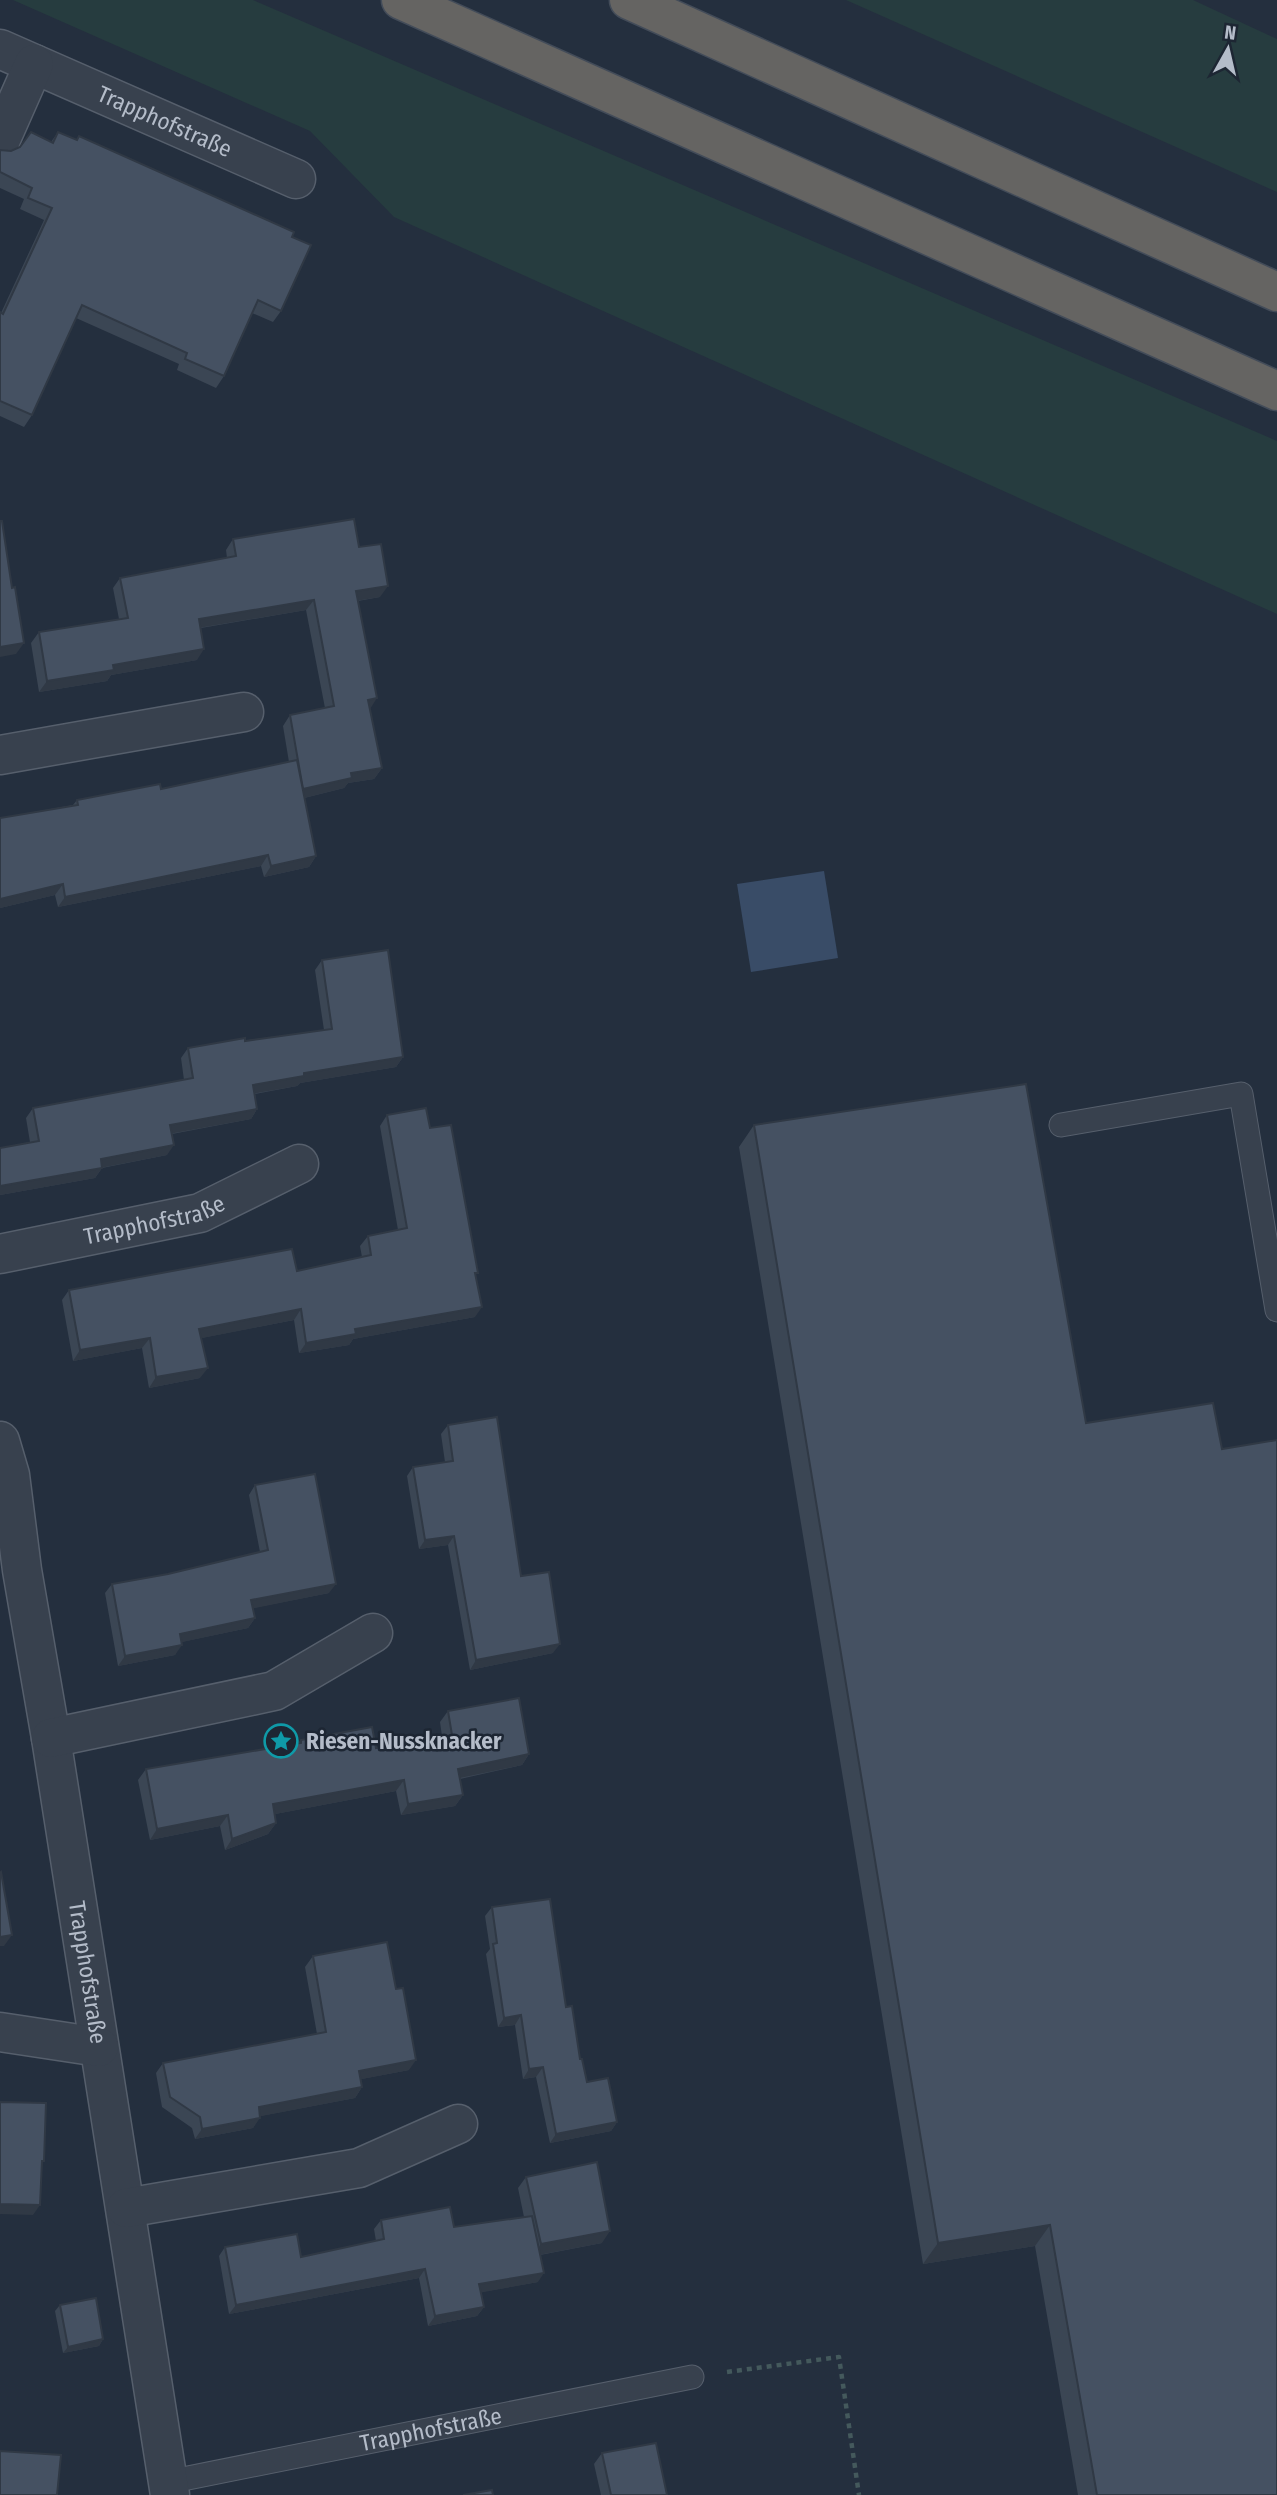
<svg xmlns="http://www.w3.org/2000/svg" width="1277" height="2495" font-family="'Fira Sans Condensed',sans-serif">
<rect width="100%" height="100%" fill="#242f3e"/>
<!-- green -->
<g fill="#263c3f">
<path d="M 13,0 L 253,0 L 1277,441 L 1277,614 L 394,217 L 310,131 Z"/>
<path d="M 846,0 L 1193,0 L 1277,39 L 1277,192 Z"/>
</g>
<!-- water -->
<path fill="#394c67" d="M 824,871 L 838,958 L 751,972 L 737,884 Z"/>
<g fill="none" stroke-linecap="round" stroke-linejoin="round">
<defs>
<g id="service">
<path d="M 1061,1125 L 1241,1094 L 1277,1310"/>
<path id="s1" d="M 168,2482 L 692,2377"/>
</g>
<g id="minor">
<path id="s2" d="M 0,49 L 296,179"/>
<path d="M 0,141 L 34,64"/>
<path d="M 0,755 L 244,712"/>
<path id="s3" d="M 0,1254 L 200,1213 L 299,1164"/>
<path id="s4" d="M 0,1441 L 10,1475 L 22,1570 L 51,1738 L 170,2495"/>
<path d="M 51,1738 L 274,1691 L 373,1633"/>
<path d="M 0,2032 L 99,2047"/>
<path d="M 126,2208 L 359,2168 L 458,2124"/>
</g>
<g id="trunk">
<path d="M 401,0 L 1277,391"/>
<path d="M 629,0 L 1277,292"/>
</g>
</defs>
<!-- service casing -->
<use href="#service" stroke="#565f6c" stroke-width="25"/>
<!-- minor casing -->
<use href="#minor" stroke="#565f6c" stroke-width="41"/>
<!-- trunk casing -->
<use href="#trunk" stroke="#434c59" stroke-width="41"/>
<!-- path -->
<path stroke="#44595c" stroke-width="4.5" stroke-dasharray="5 5" stroke-linecap="butt" d="M 727,2372 L 839,2357 L 859,2495"/>
<!-- service -->
<use href="#service" stroke="#38414e" stroke-width="23"/>
<!-- minor -->
<use href="#minor" stroke="#38414e" stroke-width="38"/>
<!-- trunk -->
<use href="#trunk" stroke="#656462" stroke-width="38"/>
</g>
<!-- wall -->
<g fill="#3b4654">
<path d="M 58,132 L 76,140 L 79,136 L 292,237 L 281,311 L 273,322 L 252,313 L 224,376 L 216,388 L 177,370 L 179,364 L 76,318 L 32,415 L 24,427 L 0,416 L 0,312 L 1,313 L 44,220 L 20,209 L 24,199 L 0,188 L 0,150 L 11,151 L 51,142 Z"/>
<path d="M 233,539 L 359,547 L 380,597 L 358,601 L 369,709 L 382,768 L 374,779 L 348,783 L 344,788 L 304,798 L 316,856 L 309,867 L 264,877 L 261,866 L 58,907 L 55,895 L 0,908 L 0,818 L 73,805 L 77,800 L 161,789 L 289,762 L 283,726 L 290,715 L 325,708 L 306,610 L 201,628 L 197,660 L 111,675 L 107,681 L 39,692 L 31,643 L 39,632 L 119,619 L 113,588 L 120,578 L 227,558 L 226,550 Z"/>
<path d="M 322,960 L 403,1057 L 396,1067 L 300,1083 L 297,1086 L 255,1094 L 257,1109 L 251,1119 L 172,1134 L 167,1155 L 102,1168 L 95,1178 L 0,1195 L 0,1148 L 30,1142 L 26,1118 L 33,1108 L 184,1080 L 181,1058 L 188,1048 L 324,1030 L 315,970 Z"/>
<path d="M 387,1115 L 430,1128 L 476,1277 L 475,1317 L 353,1339 L 349,1345 L 299,1353 L 294,1320 L 201,1338 L 200,1378 L 149,1388 L 142,1348 L 73,1361 L 62,1300 L 69,1290 L 297,1271 L 362,1257 L 360,1246 L 368,1236 L 398,1230 L 380,1126 Z"/>
<path d="M 754,1125 L 1086,1423 L 1222,1449 L 1277,2495 L 1078,2495 L 1035,2246 L 923,2264 L 739,1147 Z"/>
<path d="M 448,1425 L 521,1576 L 553,1653 L 470,1670 L 448,1545 L 419,1549 L 407,1476 L 413,1467 L 445,1462 L 441,1434 Z"/>
<path d="M 255,1485 L 329,1593 L 253,1608 L 255,1618 L 248,1628 L 181,1642 L 175,1655 L 118,1666 L 105,1593 L 112,1584 L 168,1574 L 260,1552 L 249,1495 Z"/>
<path d="M 448,1711 L 529,1754 L 522,1765 L 460,1779 L 463,1795 L 455,1806 L 401,1815 L 396,1791 L 275,1814 L 276,1823 L 268,1834 L 225,1850 L 220,1826 L 150,1840 L 138,1780 L 146,1769 L 298,1743 L 301,1740 L 376,1748 L 442,1736 L 440,1722 Z"/>
<path d="M 492,1907 L 566,2007 L 587,2082 L 617,2122 L 611,2131 L 550,2143 L 536,2077 L 523,2079 L 515,2025 L 498,2027 L 486,1954 L 490,1949 L 485,1916 Z"/>
<path d="M 313,1956 L 409,2070 L 361,2079 L 362,2087 L 355,2098 L 260,2116 L 253,2128 L 195,2139 L 192,2128 L 162,2107 L 156,2073 L 163,2063 L 317,2034 L 305,1967 Z"/>
<path d="M 526,2177 L 602,2243 L 540,2255 L 538,2282 L 481,2292 L 484,2307 L 477,2316 L 428,2326 L 419,2278 L 229,2314 L 219,2256 L 225,2247 L 301,2257 L 376,2241 L 374,2229 L 381,2220 L 454,2227 L 524,2217 L 518,2188 Z"/>
<path d="M 60,2305 L 103,2339 L 99,2346 L 63,2353 L 55,2311 Z"/>
<path d="M 602,2453 L 667,2495 L 601,2495 L 594,2464 Z"/>
</g>
<!-- shaded-wall -->
<g fill="#303945">
<path d="M 388,586 L 380,597 L 349,602 L 356,591 Z"/>
<path d="M 314,600 L 306,610 L 192,629 L 199,619 Z"/>
<path d="M 24,643 L 16,654 L 0,657 L 0,647 Z"/>
<path d="M 204,649 L 197,660 L 111,675 L 107,681 L 39,692 L 47,681 L 113,665 Z"/>
<path d="M 377,698 L 370,709 L 368,700 Z"/>
<path d="M 382,768 L 374,779 L 348,783 L 344,788 L 296,800 L 303,789 L 351,773 Z"/>
<path d="M 268,855 L 261,866 L 58,907 L 65,897 Z"/>
<path d="M 316,856 L 309,867 L 264,877 L 271,866 Z"/>
<path d="M 63,884 L 55,895 L 0,908 L 0,899 Z"/>
<path d="M 403,1057 L 396,1067 L 300,1083 L 297,1086 L 246,1095 L 253,1085 L 304,1073 Z"/>
<path d="M 257,1109 L 251,1119 L 163,1135 L 170,1125 Z"/>
<path d="M 174,1145 L 167,1155 L 100,1168 L 102,1168 L 95,1178 L 0,1195 L 0,1186 L 101,1159 Z"/>
<path d="M 482,1307 L 475,1317 L 353,1339 L 349,1345 L 299,1353 L 306,1343 L 355,1329 Z"/>
<path d="M 301,1309 L 294,1320 L 192,1340 L 199,1329 Z"/>
<path d="M 150,1338 L 142,1348 L 73,1361 L 80,1350 Z"/>
<path d="M 208,1368 L 200,1378 L 149,1388 L 156,1377 Z"/>
<path d="M 454,1536 L 448,1545 L 419,1549 L 425,1540 Z"/>
<path d="M 336,1584 L 329,1593 L 245,1610 L 251,1600 Z"/>
<path d="M 255,1618 L 248,1628 L 173,1644 L 180,1634 Z"/>
<path d="M 560,1644 L 553,1653 L 470,1670 L 476,1660 Z"/>
<path d="M 182,1645 L 175,1655 L 118,1666 L 125,1656 Z"/>
<path d="M 529,1754 L 522,1765 L 450,1780 L 458,1769 Z"/>
<path d="M 404,1780 L 396,1791 L 265,1816 L 273,1804 Z"/>
<path d="M 463,1795 L 455,1806 L 401,1815 L 408,1804 Z"/>
<path d="M 228,1815 L 220,1826 L 150,1840 L 157,1829 Z"/>
<path d="M 276,1823 L 268,1834 L 225,1850 L 232,1839 Z"/>
<path d="M 12,1935 L 4,1946 L 0,1946 L 0,1937 Z"/>
<path d="M 521,2015 L 515,2025 L 498,2027 L 504,2018 Z"/>
<path d="M 416,2060 L 409,2070 L 352,2081 L 359,2071 Z"/>
<path d="M 543,2067 L 536,2077 L 523,2079 L 529,2069 Z"/>
<path d="M 362,2087 L 355,2098 L 251,2118 L 259,2107 Z"/>
<path d="M 260,2118 L 253,2128 L 195,2139 L 202,2129 Z"/>
<path d="M 617,2122 L 611,2131 L 550,2143 L 556,2134 Z"/>
<path d="M 0,2204 L 40,2205 L 33,2215 L 0,2214 Z"/>
<path d="M 1050,2225 L 1035,2246 L 923,2264 L 938,2243 Z"/>
<path d="M 610,2231 L 602,2243 L 533,2256 L 541,2244 Z"/>
<path d="M 425,2269 L 419,2278 L 229,2314 L 236,2305 Z"/>
<path d="M 544,2273 L 538,2282 L 473,2294 L 479,2284 Z"/>
<path d="M 484,2307 L 477,2316 L 428,2326 L 435,2316 Z"/>
<path d="M 103,2339 L 99,2346 L 63,2353 L 68,2347 Z"/>
</g>
<!-- building -->
<g fill="#455162" stroke="#303945" stroke-width="2">
<path d="M 31,132 L 53,143 L 58,132 L 77,140 L 79,136 L 294,232 L 292,237 L 311,245 L 281,311 L 258,300 L 224,376 L 185,359 L 187,353 L 82,305 L 32,415 L 0,401 L 0,312 L 3,314 L 52,208 L 28,198 L 32,188 L 0,172 L 0,150 L 11,151 L 20,147 Z"/>
<path d="M 354,519 L 359,547 L 381,544 L 388,586 L 356,591 L 377,698 L 368,700 L 382,768 L 351,773 L 352,778 L 303,789 L 290,715 L 334,706 L 314,600 L 199,619 L 204,649 L 113,665 L 114,670 L 47,681 L 39,632 L 128,618 L 120,578 L 236,556 L 233,539 Z"/>
<path d="M 0,521 L 2,521 L 12,588 L 15,587 L 24,643 L 0,647 Z"/>
<path d="M 297,760 L 316,856 L 271,866 L 268,855 L 65,897 L 63,884 L 0,899 L 0,818 L 78,805 L 77,800 L 160,784 L 161,789 Z"/>
<path d="M 388,950 L 403,1057 L 304,1073 L 304,1076 L 253,1085 L 257,1109 L 170,1125 L 174,1145 L 101,1159 L 102,1168 L 0,1186 L 0,1148 L 39,1141 L 33,1108 L 193,1078 L 188,1048 L 245,1038 L 245,1041 L 332,1029 L 322,960 Z"/>
<path d="M 1026,1084 L 1086,1423 L 1213,1403 L 1222,1449 L 1277,1440 L 1277,2495 L 1097,2495 L 1050,2225 L 938,2243 L 754,1125 Z"/>
<path d="M 426,1108 L 430,1128 L 451,1125 L 478,1273 L 475,1273 L 482,1307 L 355,1329 L 356,1334 L 306,1343 L 301,1309 L 199,1329 L 208,1368 L 156,1377 L 150,1338 L 80,1350 L 69,1290 L 292,1249 L 297,1271 L 371,1255 L 368,1236 L 407,1228 L 387,1115 Z"/>
<path d="M 497,1417 L 521,1576 L 549,1572 L 560,1644 L 476,1660 L 454,1536 L 425,1540 L 413,1467 L 453,1461 L 448,1425 Z"/>
<path d="M 315,1474 L 336,1584 L 251,1600 L 255,1618 L 180,1634 L 182,1645 L 125,1656 L 112,1584 L 168,1574 L 268,1550 L 255,1485 Z"/>
<path d="M 519,1698 L 529,1754 L 458,1769 L 463,1795 L 408,1804 L 404,1780 L 273,1804 L 276,1823 L 232,1839 L 228,1815 L 157,1829 L 146,1769 L 301,1743 L 301,1740 L 372,1727 L 376,1748 L 452,1735 L 448,1711 Z"/>
<path d="M 1,1872 L 12,1935 L 0,1937 L 0,1873 Z"/>
<path d="M 550,1899 L 566,2007 L 572,2006 L 580,2059 L 582,2059 L 587,2082 L 608,2078 L 617,2122 L 556,2134 L 543,2067 L 529,2069 L 521,2015 L 504,2018 L 493,1944 L 497,1943 L 492,1907 Z"/>
<path d="M 387,1942 L 396,1989 L 403,1988 L 416,2060 L 359,2071 L 362,2087 L 259,2107 L 260,2118 L 202,2129 L 200,2117 L 170,2097 L 163,2063 L 326,2032 L 313,1956 Z"/>
<path d="M 0,2102 L 46,2103 L 44,2161 L 42,2161 L 40,2205 L 0,2204 Z"/>
<path d="M 597,2162 L 610,2231 L 541,2244 L 526,2177 Z"/>
<path d="M 450,2207 L 454,2227 L 532,2216 L 544,2273 L 479,2284 L 484,2307 L 435,2316 L 425,2269 L 236,2305 L 225,2247 L 297,2234 L 301,2257 L 384,2239 L 381,2220 Z"/>
<path d="M 96,2298 L 103,2339 L 68,2347 L 60,2305 Z"/>
<path d="M 656,2443 L 667,2495 L 611,2495 L 602,2453 Z"/>
<path d="M 0,2451 L 61,2455 L 57,2495 L 0,2495 Z"/>
<path d="M 492,2490 L 493,2495 L 463,2495 Z"/>
</g>
<!-- icons -->
<defs>
<symbol id="sight-ring" viewBox="-11 -11 22 22"><circle r="9.5" fill="#1d2633" stroke="#0f9aa8" stroke-width="1.5"/><path d="M0-6L1.8-2.2L6-1.7L2.9 1.2L3.7 5.4L0 3.3L-3.7 5.4L-2.9 1.2L-6-1.7L-1.8-2.2Z" fill="#0f9aa8"/></symbol>
</defs>
<g fill-rule="evenodd">
<use href="#sight-ring" x="262" y="1722" width="38" height="38"/>
</g>
<g text-anchor="middle" dominant-baseline="central" stroke-width="5" stroke-linejoin="round" paint-order="stroke">
<!-- street labels -->
<g font-size="23" fill="#b4bcc9" stroke="#1d2633">
<text stroke="none"><textPath href="#s2" startOffset="180">Trapphofstraße</textPath></text>
<text stroke="none"><textPath href="#s3" startOffset="158">Trapphofstraße</textPath></text>
<text stroke="none"><textPath href="#s4" startOffset="539">Trapphofstraße</textPath></text>
<text stroke="none"><textPath href="#s1" startOffset="268">Trapphofstraße</textPath></text>
</g>
<!-- poi labels -->
<g font-size="23" font-weight="bold" fill="#b4bcc9" stroke="#1d2633" text-anchor="start">
<text x="306" y="1741">Riesen-Nussknacker</text>
</g>
</g>
<!-- north arrow -->
<g transform="translate(1228 49) rotate(8)" stroke="#1d2633" stroke-width="5" paint-order="stroke">
<path d="M0-5L12 26L0 18L-12 26Z" fill="#b4bcc9"/>
<text y="-10" font-size="19" font-weight="bold" text-anchor="middle" fill="#b4bcc9">N</text>
</g>
</svg>
